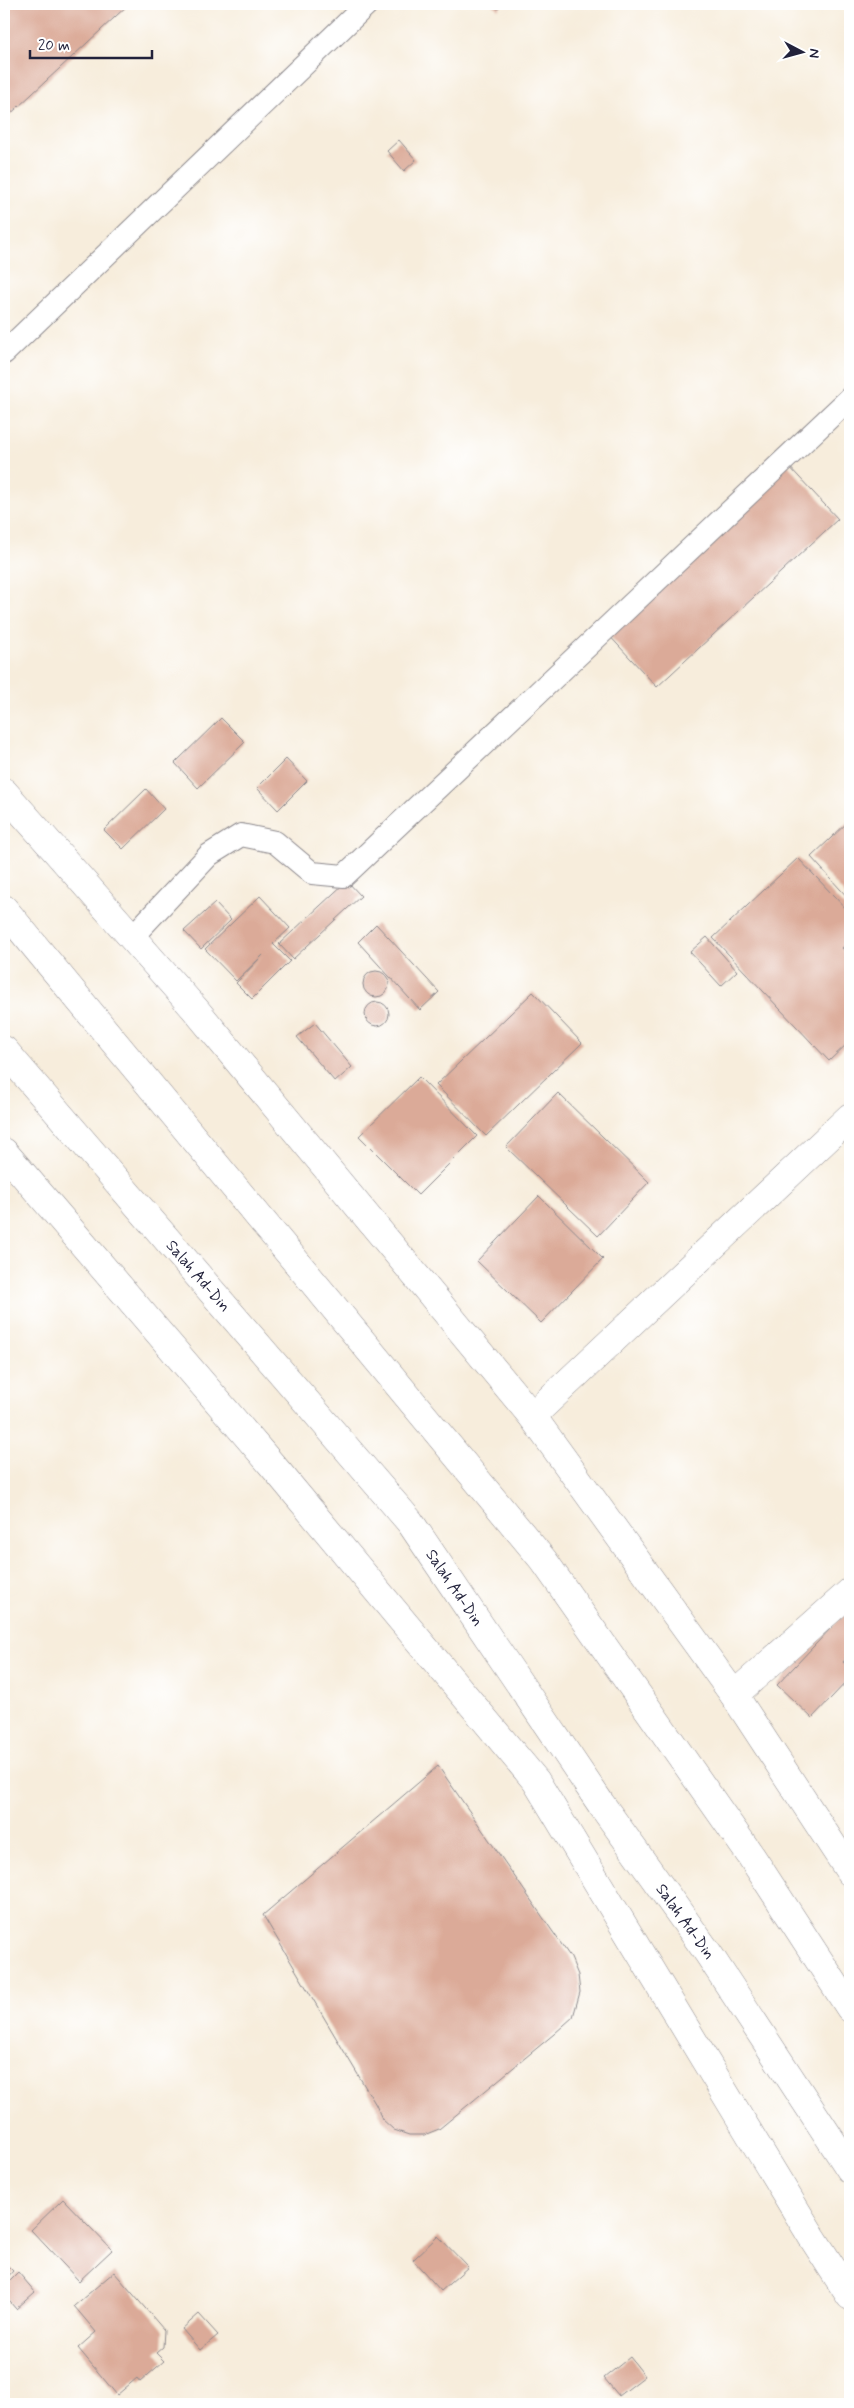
<svg xmlns="http://www.w3.org/2000/svg" width="854" height="2408" font-family="Mynerve,sans-serif">
<rect width="100%" height="100%" fill="#fff"/>
<filter id="ink" filterUnits="userSpaceOnUse"><feTurbulence type="fractalNoise" baseFrequency=".02" numOctaves="2"/><feDisplacementMap in="SourceGraphic" scale="10" xChannelSelector="R" yChannelSelector="G"/><feConvolveMatrix kernelMatrix="1 2 1 2 8 2 1 2 1" color-interpolation-filters="sRGB"/></filter>
<filter id="wash" filterUnits="userSpaceOnUse"><feTurbulence type="fractalNoise" baseFrequency=".0096" numOctaves="4" result="noise"/><feDisplacementMap in="SourceGraphic" scale="20" xChannelSelector="R" yChannelSelector="G"/><feGaussianBlur stdDeviation="1.12" result="paint"/><feColorMatrix in="noise" values="0 0 0 0 0 0 0 0 0 0 0 0 0 0 0 0 0 1.4 0 .05"/><feComposite in="paint" operator="in"/></filter>
<g filter="url(#wash)">
<rect width="100%" height="100%" fill="#f7eddc"/>
<g id="blocks">
<!-- building -->
<g fill="#dbaa98">
<path d="M 4,4 L 129,4 L 4,120 Z"/>
<path d="M 492,4 L 503,4 L 498,9 Z"/>
<path d="M 399,140 L 416,160 L 404,171 L 387,151 Z"/>
<path d="M 786,463 L 838,519 L 657,687 L 605,631 Z"/>
<path d="M 221,718 L 245,742 L 198,788 L 175,763 Z"/>
<path d="M 286,759 L 307,781 L 278,810 L 257,788 Z"/>
<path d="M 146,789 L 164,809 L 123,849 L 104,830 Z"/>
<path d="M 850,820 L 850,900 L 811,857 Z"/>
<path d="M 798,858 L 850,913 L 850,940 L 842,948 L 850,956 L 850,1041 L 829,1061 L 713,938 Z"/>
<path d="M 347,881 L 361,896 L 293,959 L 279,944 Z"/>
<path d="M 260,896 L 290,928 L 273,944 L 290,961 L 252,999 L 236,983 L 263,955 L 236,981 L 205,949 Z"/>
<path d="M 215,903 L 231,920 L 201,949 L 184,931 Z"/>
<path d="M 376,924 L 439,992 L 420,1010 L 358,942 Z"/>
<path d="M 707,937 L 737,971 L 721,986 L 690,952 Z"/>
<circle cx="376" cy="984" r="13"/>
<path d="M 533,992 L 582,1043 L 486,1136 L 436,1085 Z"/>
<circle cx="377" cy="1014" r="12"/>
<path d="M 315,1023 L 352,1067 L 335,1082 L 297,1037 Z"/>
<path d="M 419,1077 L 477,1136 L 418,1195 L 359,1136 Z"/>
<path d="M 558,1093 L 649,1182 L 598,1236 L 506,1147 Z"/>
<path d="M 539,1196 L 603,1259 L 541,1323 L 477,1261 Z"/>
<path d="M 850,1608 L 850,1654 L 843,1662 L 850,1669 L 850,1678 L 812,1718 L 777,1685 Z"/>
<path d="M 438,1766 L 571,1958 L 578,1975 L 580,1992 L 573,2017 L 554,2034 L 439,2129 L 424,2135 L 409,2135 L 394,2130 L 382,2119 L 376,2105 L 263,1915 Z"/>
<path d="M 63,2199 L 112,2250 L 79,2281 L 31,2230 Z"/>
<path d="M 438,2236 L 468,2267 L 441,2291 L 413,2260 Z"/>
<path d="M 4,2262 L 13,2271 L 4,2281 Z"/>
<path d="M 18,2272 L 35,2292 L 16,2309 L 4,2295 L 4,2286 Z"/>
<path d="M 114,2272 L 164,2330 L 163,2347 L 156,2353 L 164,2361 L 140,2382 L 137,2378 L 117,2395 L 78,2348 L 96,2332 L 74,2306 Z"/>
<path d="M 199,2314 L 218,2335 L 200,2350 L 182,2329 Z"/>
<path d="M 630,2357 L 645,2376 L 619,2396 L 604,2378 Z"/>
</g>
</g>
</g>
<g filter="url(#ink)">
<use href="#blocks" fill-opacity="0" stroke="#8c888c" stroke-width="1"/>
<g fill="none" stroke-linecap="round" stroke-linejoin="round">
<defs>
<g id="lane">
<path d="M 4,353 L 367,4"/>
<path d="M 132,937 L 209,855 L 241,835 L 275,842 L 312,873 L 344,876 L 850,398"/>
</g>
<path id="street" d="M 734,1695 L 850,1592"/>
<g id="secondary">
<path d="M 4,792 L 195,1009 L 532,1416 L 734,1695 L 850,1872"/>
<path d="M 4,1152 L 278,1472 L 536,1781 L 812,2237 L 850,2296"/>
<path d="M 532,1416 L 850,1117"/>
</g>
<g id="highway">
<path d="M 4,909 L 544,1561 L 751,1856 L 850,2008"/>
<path id="s1" d="M 4,1050 L 410,1522 L 601,1804 L 708,1953 L 850,2169"/>
</g>
</defs>
<!-- lane casing -->
<use href="#lane" stroke="#8c888c" stroke-width="24"/>
<!-- street casing -->
<use href="#street" stroke="#8c888c" stroke-width="29"/>
<!-- secondary casing -->
<use href="#secondary" stroke="#8c888c" stroke-width="29"/>
<!-- highway casing -->
<use href="#highway" stroke="#8c888c" stroke-width="29"/>
<!-- lane -->
<use href="#lane" stroke="#fff" stroke-width="22"/>
<!-- street -->
<use href="#street" stroke="#fff" stroke-width="28"/>
<!-- secondary -->
<use href="#secondary" stroke="#fff" stroke-width="28"/>
<!-- highway -->
<use href="#highway" stroke="#fff" stroke-width="28"/>
</g>
</g>
<g text-anchor="middle" dominant-baseline="central" stroke-width="4.5" stroke-linejoin="round" paint-order="stroke">
<!-- street labels -->
<g font-size="16" fill="#22223b" stroke="#fff">
<text stroke="none"><textPath href="#s1" startOffset="298">Salah Ad-Din</textPath></text>
<text stroke="none"><textPath href="#s1" startOffset="702">Salah Ad-Din</textPath></text>
<text stroke="none"><textPath href="#s1" startOffset="1108">Salah Ad-Din</textPath></text>
</g>
</g>
<!-- margin -->
<rect width="854" height="2408" fill="none" stroke="#fff" stroke-width="20"/>
<!-- north arrow -->
<g transform="translate(802 52) rotate(96)" stroke="#ffffff" stroke-width="4" paint-order="stroke">
<path d="M0-4L9 19L0 12L-9 19Z" fill="#22223b"/>
<text y="-8" font-size="14" font-weight="bold" text-anchor="middle" fill="#22223b">N</text>
</g>
<!-- scale -->
<path d="M30 50v8h122v-8" fill="none" stroke="#22223b" stroke-width="2.5"/>
<text x="38" y="50" font-size="15" fill="#22223b" stroke="#ffffff" stroke-width="4" paint-order="stroke">20 m</text>
</svg>
